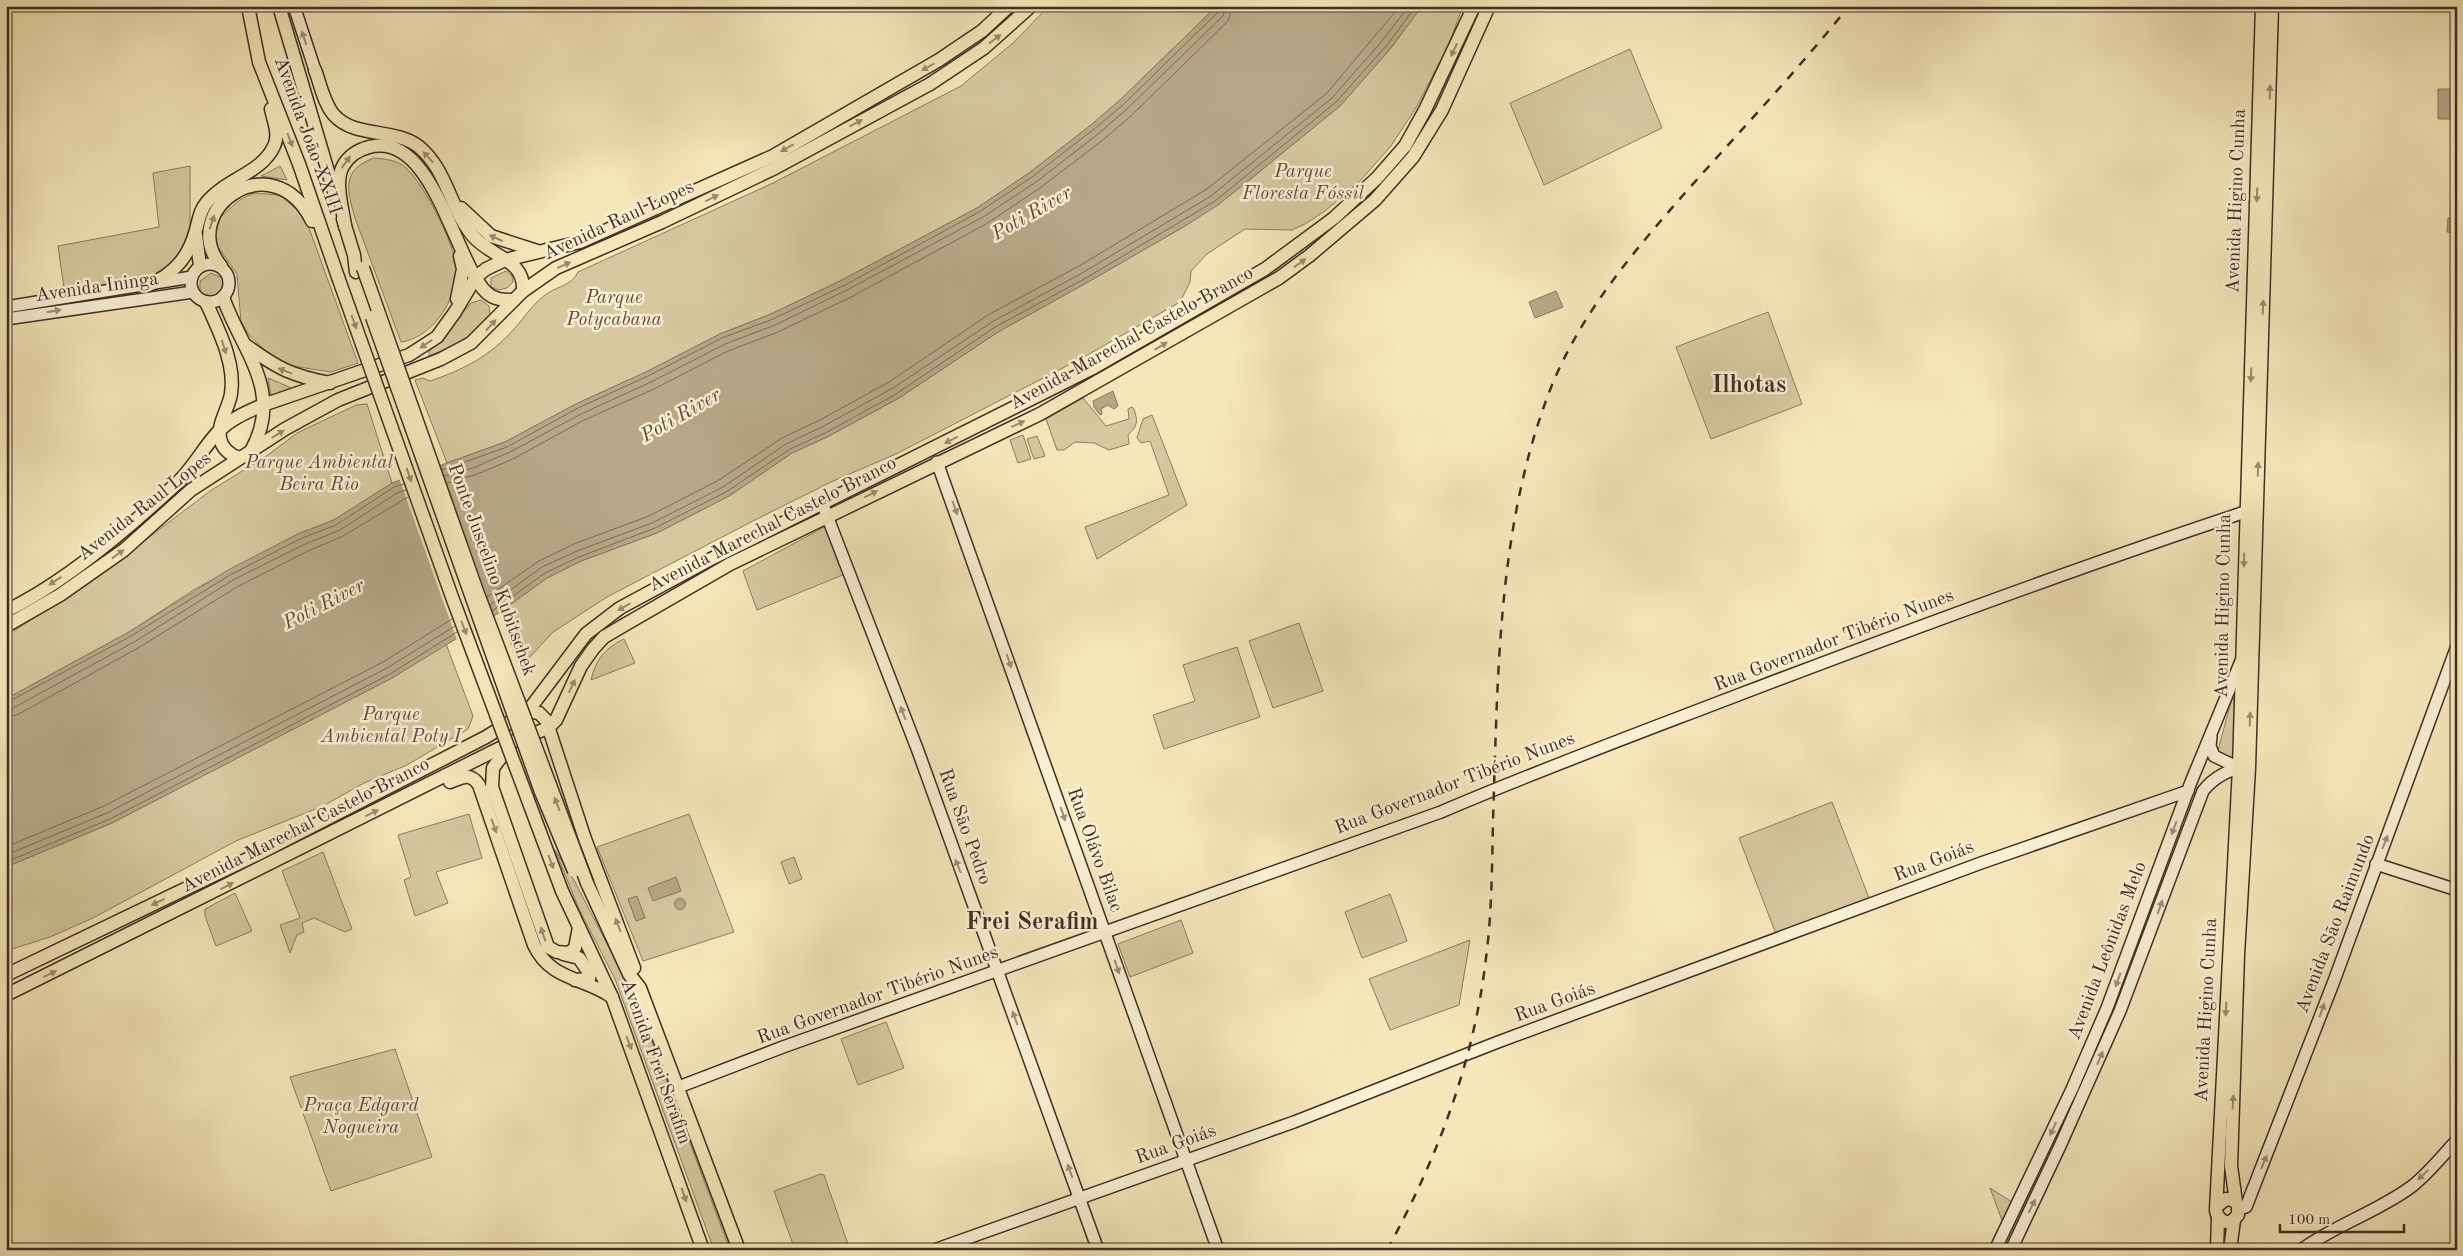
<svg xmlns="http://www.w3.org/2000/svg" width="2463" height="1256" font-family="'Old Standard TT',serif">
<rect width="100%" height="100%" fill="#f6e7ba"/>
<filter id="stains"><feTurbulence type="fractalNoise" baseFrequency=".004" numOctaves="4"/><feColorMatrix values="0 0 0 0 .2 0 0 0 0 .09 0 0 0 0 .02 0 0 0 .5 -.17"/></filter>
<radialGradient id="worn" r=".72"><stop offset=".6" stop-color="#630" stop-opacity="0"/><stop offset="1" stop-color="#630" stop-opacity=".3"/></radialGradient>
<!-- green -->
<g fill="#d7c8a0" stroke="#8c7b62">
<path d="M 1049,6 L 1217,6 L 1120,100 L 1091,125 L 1029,173 L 977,208 L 842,280 L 771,314 L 720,334 L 646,372 L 576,404 L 505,442 L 447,463 L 415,380 L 423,378 L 430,381 C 463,370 490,356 514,329 C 525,317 534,302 548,293 C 559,286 572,285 578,272 L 773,183 L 961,86 L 1013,43 Z"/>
<path d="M 1422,6 L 1463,6 L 1449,44 L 1417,106 L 1391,146 L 1360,181 L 1325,211 L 1305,224 L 1292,230 L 1245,229 L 1207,254 L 1191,271 L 1190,282 L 1180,302 L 1084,357 L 896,454 L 831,482 L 751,522 L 607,597 L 553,632 L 530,657 L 517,661 L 500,612 L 547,578 L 581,561 L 657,533 L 729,496 L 792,453 L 829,436 L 899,398 L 998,332 L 1088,282 L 1185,226 L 1248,181 L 1340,106 L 1391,48 Z"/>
<path d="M 1630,49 L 1662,128 L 1544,185 L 1510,103 Z"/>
<path d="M 374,158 C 385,159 398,160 406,168 C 424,183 460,253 457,276 C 453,304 431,338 401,342 L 355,218 C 347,190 341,170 374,158 Z"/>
<path d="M 190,166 L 190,226 L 179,261 L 150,280 L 65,295 L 58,246 L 159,227 L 153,173 Z"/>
<path d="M 280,166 L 287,180 L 261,176 Z"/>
<path d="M 2452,174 L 2457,175 L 2457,215 L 2451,215 Z"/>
<path d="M 254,193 L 280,195 L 305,217 L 358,363 L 331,372 L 286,365 L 267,352 L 250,336 L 241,322 L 237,274 L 216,244 L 215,229 L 220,217 L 241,199 Z"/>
<path d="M 506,271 L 512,276 L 513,282 L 507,288 L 499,290 L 491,287 L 491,278 Z"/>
<path d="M 211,273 L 225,279 L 224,291 L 215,298 L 206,297 L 200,293 L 200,281 Z"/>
<path d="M 481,300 L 489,306 L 490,316 L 466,340 L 429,356 L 429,352 L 471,303 Z"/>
<path d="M 1768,312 L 1802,404 L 1711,439 L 1676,347 Z"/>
<path d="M 268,378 L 294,389 L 271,396 Z"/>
<path d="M 1083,398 L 1106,426 L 1129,419 L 1128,409 L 1132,407 L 1134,409 C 1138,422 1138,425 1128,435 L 1129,444 L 1109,450 L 1094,443 L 1075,442 L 1064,450 L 1057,450 L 1046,419 Z"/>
<path d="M 367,404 L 392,483 L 334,520 L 298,534 L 195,589 L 129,632 L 6,699 L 6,636 L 94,579 L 210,491 L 268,455 L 297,433 L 356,405 Z"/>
<path d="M 1152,415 L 1187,505 L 1097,559 L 1085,527 L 1169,495 L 1150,441 L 1141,443 L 1137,438 L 1143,419 Z"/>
<path d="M 1023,435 L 1031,459 L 1018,463 L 1010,440 Z"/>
<path d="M 1037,436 L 1045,456 L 1034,459 L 1027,439 Z"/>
<path d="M 826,526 L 845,574 L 757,610 L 743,571 Z"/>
<path d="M 1299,623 L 1323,691 L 1273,708 L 1249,641 Z"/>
<path d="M 624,639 L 635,663 L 591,680 C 596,659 605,648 624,639 Z"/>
<path d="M 446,644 L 473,716 L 468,729 L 407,765 L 364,783 L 323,806 L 236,841 L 93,918 L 50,937 L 6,951 L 6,867 L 112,823 L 392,678 Z"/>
<path d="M 1237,647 L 1260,717 L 1164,749 L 1153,715 L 1195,701 L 1183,665 Z"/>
<path d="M 2234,691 L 2236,748 L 2234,760 L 2222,755 L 2218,750 Z"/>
<path d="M 1832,802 L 1869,898 L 1776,934 L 1739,838 Z"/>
<path d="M 469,814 L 482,858 L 436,872 L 448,903 L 415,916 L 404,880 L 411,877 L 398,835 Z"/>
<path d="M 689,814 L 734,932 L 643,961 L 597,847 Z"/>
<path d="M 555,850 L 575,882 L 638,1004 L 730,1250 L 714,1250 L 615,979 L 579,909 Z"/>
<path d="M 323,852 L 352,929 L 345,932 L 314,918 L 302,923 L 304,932 L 297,935 L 290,953 L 280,925 L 300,918 L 282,871 Z"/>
<path d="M 794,857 L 802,879 L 789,884 L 781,862 Z"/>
<path d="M 235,893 L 252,931 L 216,946 L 205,916 L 205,909 Z"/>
<path d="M 1390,894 L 1407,941 L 1362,958 L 1345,912 Z"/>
<path d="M 1181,920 L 1193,953 L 1130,977 L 1118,944 Z"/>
<path d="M 1470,940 L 1459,1005 L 1390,1030 L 1369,979 Z"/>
<path d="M 886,1022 L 904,1068 L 858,1085 L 841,1039 Z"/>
<path d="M 395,1049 L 432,1157 L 331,1191 L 290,1077 Z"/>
<path d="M 821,1174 L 824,1175 L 850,1250 L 795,1250 L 774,1191 Z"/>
<path d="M 1990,1188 L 2015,1204 L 2003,1223 Z"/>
</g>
<!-- water -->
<g fill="#b8a887" stroke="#88775f">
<path d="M 1217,6 L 1422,6 L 1391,48 L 1340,106 L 1248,181 L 1218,205 L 1185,226 L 1088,282 L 998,332 L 899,398 L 829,436 L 792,453 L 729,496 L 657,533 L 581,561 L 547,578 L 500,612 L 392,678 L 112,823 L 6,867 L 6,699 L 129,632 L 228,570 L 298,534 L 334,520 L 392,483 L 505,442 L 576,404 L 646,372 L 720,334 L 771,314 L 842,280 L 977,208 L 1029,173 L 1091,125 L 1120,100 Z"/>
<path d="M 2438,89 L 2454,89 L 2453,119 L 2438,119 Z"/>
<path d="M 2448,218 L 2457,219 L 2457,233 L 2447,232 Z"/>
<path d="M 1556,291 L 1563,307 L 1535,318 L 1529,302 Z"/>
<path d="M 1113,391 L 1118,406 L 1114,409 L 1108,405 L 1101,409 L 1102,414 L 1100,415 L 1094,407 L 1093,401 Z"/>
<path d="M 676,877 L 681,891 L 653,901 L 648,888 Z"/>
<path d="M 637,896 L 645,918 L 636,921 L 628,899 Z"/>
<circle cx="680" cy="904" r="5.5"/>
</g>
<!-- pier -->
<path fill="#f6e7ba" d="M 439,463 L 495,618 L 457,640 L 399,478 Z"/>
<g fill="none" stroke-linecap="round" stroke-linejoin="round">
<!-- shore -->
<g stroke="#7c6b56" stroke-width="1">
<path d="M 442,470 L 507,447 L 578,408 L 648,376 L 722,338 L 773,319 L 845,285 L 979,212 L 1032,177 L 1094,129 L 1124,104 L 1218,12 L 1220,6"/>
<path d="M 444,476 L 473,468 L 510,452 L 581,414 L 651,382 L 725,344 L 775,325 L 847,290 L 983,217 L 1036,182 L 1098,134 L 1128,108 L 1223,16 L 1226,6"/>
<path d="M 447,483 L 475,475 L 513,459 L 584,420 L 654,389 L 728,351 L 778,332 L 851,297 L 986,224 L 1040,188 L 1103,140 L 1133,114 L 1228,21 L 1233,6"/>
<path d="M 487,597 L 539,561 L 574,544 L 649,516 L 719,480 L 782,438 L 820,420 L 889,382 L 988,315 L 1079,266 L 1207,189 L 1327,93 L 1400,6"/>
<path d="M 490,605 L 542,567 L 577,551 L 652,523 L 723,487 L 786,444 L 824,426 L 893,388 L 992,322 L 1082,273 L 1211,196 L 1332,98 L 1382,41 L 1409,6"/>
<path d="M 492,611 L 545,573 L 579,557 L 655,528 L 726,492 L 790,449 L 827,432 L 896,394 L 995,327 L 1086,278 L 1215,201 L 1336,102 L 1387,45 L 1416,6"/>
<path d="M 6,703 L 131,636 L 230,575 L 300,539 L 336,525 L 394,487 L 404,484"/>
<path d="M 6,710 L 13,708 L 134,642 L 233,580 L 303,545 L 340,530 L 397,493 L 406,490"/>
<path d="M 6,717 L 17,715 L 138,648 L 237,587 L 306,552 L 343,536 L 408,497"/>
<path d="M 6,847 L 104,806 L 383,662 L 452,619"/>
<path d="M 6,855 L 107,813 L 387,668 L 455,626"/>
<path d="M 6,862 L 110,819 L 390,674 L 457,632"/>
</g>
<defs>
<g id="secondary">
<path d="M 294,6 L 315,70"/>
<circle cx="210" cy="283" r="19"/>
<path d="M 6,307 L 192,277"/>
<path d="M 6,319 L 193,292"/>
<path d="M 937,462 L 1218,1250"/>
<path d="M 824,508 L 918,751 L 1098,1250"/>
<path d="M 2211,737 L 2210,746 L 2214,756 L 2239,768"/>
<path d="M 2376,864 L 2457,890"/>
<path d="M 676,1088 L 783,1047 L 1441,812 C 1539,770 1639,733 1738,695 C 1906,631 2075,568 2245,512"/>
<path d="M 2239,1209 L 2246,1207 L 2334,981 L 2457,646"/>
<path d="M 934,1250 L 1294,1122 L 1498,1042 L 1981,863 L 2188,791"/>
<path d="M 1995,1250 L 2072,1089 L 2107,1008 L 2191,782 L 2241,661"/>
<path d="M 2011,1250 L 2060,1146 L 2120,1011 L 2203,791 C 2213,778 2230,768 2246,768"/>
<path d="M 2301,1250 C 2335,1225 2377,1212 2411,1187 C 2428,1174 2442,1156 2457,1140"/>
</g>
<g id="primary">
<path d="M 248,6 L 259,62 L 299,164 L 338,277"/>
<path d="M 279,6 L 335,195"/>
<path d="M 315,70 C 320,83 324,104 334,115 C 354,138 394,128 418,146 C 447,169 450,209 473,236 C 492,258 525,259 523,291"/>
<path d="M 461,208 L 491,236 L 537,251"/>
<path d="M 343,219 L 354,255 L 356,272"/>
<path d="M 345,226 C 343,209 334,182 343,166 C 349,155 358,150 369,147 C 433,130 454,260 486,292 C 494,300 504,300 514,300"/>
<path d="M 196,235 L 200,266"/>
<path d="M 221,266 C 176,210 273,141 312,221"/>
<path d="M 149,285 C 174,274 189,257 196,230 C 199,219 200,210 207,202 C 226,179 262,173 274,146 C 280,134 273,120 271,109"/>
<path d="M 223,297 C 241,350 284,390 252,449"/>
<path d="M 457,299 L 463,269 L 460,256"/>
<path d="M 206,302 C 218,329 236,363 231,394 C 229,407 217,425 220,438 C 222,449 230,455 240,458"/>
<path d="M 247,346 C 277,368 292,376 330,383"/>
<path d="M 6,611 C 64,583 130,527 177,483 C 193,468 203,448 218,432 C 230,419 247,412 263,405 L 409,355 L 437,337 L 455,312 L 476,277 L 486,269 L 505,260 L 580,242 L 773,156 L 939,60 L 982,31 L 1009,6"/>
<path d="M 6,626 L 60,595 L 124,550 L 191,490 L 285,429 L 338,400 L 441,359 L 471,343 L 523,291 L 556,268 L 662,222 L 775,168 L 930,84 L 984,48 L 1031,6"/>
<path d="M 528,711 L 539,713 L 546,720 L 585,839 L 634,968"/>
<path d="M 510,745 L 493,768 L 492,787 L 548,947 L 557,952 L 569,953 L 575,948 L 579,927"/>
<path d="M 450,782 C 463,777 470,772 479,785 L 534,945 C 551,981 584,977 612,997"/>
<path d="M 587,883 L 629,974 L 640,988 L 739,1250"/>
<path d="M 562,891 L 612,997 L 703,1250"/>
<path d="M 563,954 L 579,958 L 590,974 L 589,979 L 575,980"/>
<path d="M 6,975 L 262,852 L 486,737 L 528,711 L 586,634 L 620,608 L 709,560 L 1091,369 L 1265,269 L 1334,218 L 1377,178 L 1405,146 L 1425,110 L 1474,6"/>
<path d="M 6,995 L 512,742 L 548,728 L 556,720 L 581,666 L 593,649 L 604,637 L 626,624 L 730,564 L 1040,414 L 1279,278 L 1309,256 L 1375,200 L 1413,157 L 1442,110 L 1489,6"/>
<path d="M 2236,1202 L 2231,1166 L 2238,955 L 2249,768 L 2272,6"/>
<path d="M 2217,1206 L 2226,1199 L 2233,1200 L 2238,1205 L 2238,1215 L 2231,1222 C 2222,1223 2217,1218 2216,1210 L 2239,768 L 2262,6"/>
<path d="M 2217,1250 L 2218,1217"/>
<path d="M 2230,1250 L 2234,1220"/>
</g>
</defs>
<!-- secondary casing -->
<use href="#secondary" stroke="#402e24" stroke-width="14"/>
<!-- primary casing -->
<use href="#primary" stroke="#402e24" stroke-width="15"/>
<!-- secondary -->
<use href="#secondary" stroke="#f9efd2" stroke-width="11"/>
<!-- primary -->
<use href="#primary" stroke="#f6e7ba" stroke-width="12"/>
<!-- rail -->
<path stroke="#402e24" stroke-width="2.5" stroke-dasharray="9 9" stroke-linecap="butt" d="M 1387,1250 C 1437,1159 1474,1062 1486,958 C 1492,912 1492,866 1493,820 C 1498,674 1497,523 1552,385 C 1582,312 1634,251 1685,193 C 1740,131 1797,71 1849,6"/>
<defs>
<g id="primary-bridge">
<path d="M 363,268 L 477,591 L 587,883"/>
<path d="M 338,277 L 452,597 L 562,891"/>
<path d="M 372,317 L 541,792 L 574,871"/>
</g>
</defs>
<!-- primary-bridge casing -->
<use href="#primary-bridge" stroke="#402e24" stroke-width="15" stroke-linecap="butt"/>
<!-- primary-bridge -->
<use href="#primary-bridge" stroke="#f6e7ba" stroke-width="12"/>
</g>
<!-- one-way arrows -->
<defs><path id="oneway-solid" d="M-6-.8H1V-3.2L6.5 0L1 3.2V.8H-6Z" transform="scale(1.25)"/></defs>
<g fill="#9c8e7b">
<use href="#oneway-solid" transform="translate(304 38) rotate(-108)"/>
<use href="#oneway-solid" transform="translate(54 311) rotate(-9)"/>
<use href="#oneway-solid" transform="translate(955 508) rotate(70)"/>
<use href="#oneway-solid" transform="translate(1009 661) rotate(71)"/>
<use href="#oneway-solid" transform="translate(903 713) rotate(-111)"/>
<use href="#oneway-solid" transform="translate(1063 814) rotate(71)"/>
<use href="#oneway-solid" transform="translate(2174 828) rotate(111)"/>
<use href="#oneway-solid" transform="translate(2385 842) rotate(-69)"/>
<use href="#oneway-solid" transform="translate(958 866) rotate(-112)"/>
<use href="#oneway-solid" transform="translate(2160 907) rotate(-70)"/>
<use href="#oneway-solid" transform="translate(1117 967) rotate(71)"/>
<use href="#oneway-solid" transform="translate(2118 980) rotate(110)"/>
<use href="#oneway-solid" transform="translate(2322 1010) rotate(-70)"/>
<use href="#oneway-solid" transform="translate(1015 1018) rotate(-110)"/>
<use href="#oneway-solid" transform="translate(2100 1058) rotate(-67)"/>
<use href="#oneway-solid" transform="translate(2053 1129) rotate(115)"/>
<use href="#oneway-solid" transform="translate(2264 1162) rotate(-68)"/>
<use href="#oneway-solid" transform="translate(1070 1171) rotate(-110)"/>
<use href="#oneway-solid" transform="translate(2423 1175) rotate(137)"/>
<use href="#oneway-solid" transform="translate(2032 1206) rotate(-64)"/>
</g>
<g fill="#9b8a6f">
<use href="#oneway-solid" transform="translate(995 39) rotate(-37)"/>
<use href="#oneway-solid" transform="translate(1454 50) rotate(115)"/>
<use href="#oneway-solid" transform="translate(928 67) rotate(150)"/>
<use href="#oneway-solid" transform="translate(2270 92) rotate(-88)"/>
<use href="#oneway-solid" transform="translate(856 123) rotate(-28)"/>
<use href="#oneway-solid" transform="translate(290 140) rotate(69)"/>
<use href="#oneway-solid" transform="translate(787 148) rotate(151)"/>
<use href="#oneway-solid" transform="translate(428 157) rotate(-133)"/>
<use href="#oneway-solid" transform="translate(346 162) rotate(-54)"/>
<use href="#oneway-solid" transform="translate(2257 195) rotate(92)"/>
<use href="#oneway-solid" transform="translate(712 198) rotate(-26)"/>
<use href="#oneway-solid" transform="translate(212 222) rotate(-70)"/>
<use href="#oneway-solid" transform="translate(496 238) rotate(-156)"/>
<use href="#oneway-solid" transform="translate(1300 263) rotate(-36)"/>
<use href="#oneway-solid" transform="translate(564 265) rotate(-24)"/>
<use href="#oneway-solid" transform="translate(2263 307) rotate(-88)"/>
<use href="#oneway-solid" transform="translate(354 322) rotate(70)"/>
<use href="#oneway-solid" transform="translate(491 325) rotate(-47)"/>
<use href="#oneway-solid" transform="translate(426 344) rotate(146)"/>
<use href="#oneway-solid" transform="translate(1161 346) rotate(-31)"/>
<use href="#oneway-solid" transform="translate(224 347) rotate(72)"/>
<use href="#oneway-solid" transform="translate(285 371) rotate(-159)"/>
<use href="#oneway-solid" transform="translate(2251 375) rotate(92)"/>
<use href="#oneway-solid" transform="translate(1018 424) rotate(-25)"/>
<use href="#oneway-solid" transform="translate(278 434) rotate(-32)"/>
<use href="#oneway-solid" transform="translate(951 440) rotate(153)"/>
<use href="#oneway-solid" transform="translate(2258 469) rotate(-88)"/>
<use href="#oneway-solid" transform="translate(409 475) rotate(71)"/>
<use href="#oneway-solid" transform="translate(871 494) rotate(-26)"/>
<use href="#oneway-solid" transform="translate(118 554) rotate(-36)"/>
<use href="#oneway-solid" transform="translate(2244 560) rotate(91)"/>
<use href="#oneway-solid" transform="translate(55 581) rotate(147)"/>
<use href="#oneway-solid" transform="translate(624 607) rotate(150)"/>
<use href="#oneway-solid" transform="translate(464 628) rotate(69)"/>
<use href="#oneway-solid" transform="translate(572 686) rotate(-65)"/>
<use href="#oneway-solid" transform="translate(2250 719) rotate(-88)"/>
<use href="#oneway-solid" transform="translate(557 804) rotate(-111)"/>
<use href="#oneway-solid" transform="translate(372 813) rotate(-26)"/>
<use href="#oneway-solid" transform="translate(494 826) rotate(70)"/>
<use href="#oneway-solid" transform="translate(551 862) rotate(69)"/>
<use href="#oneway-solid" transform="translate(227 886) rotate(-27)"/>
<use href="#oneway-solid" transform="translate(158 902) rotate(155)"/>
<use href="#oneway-solid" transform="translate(618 925) rotate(-111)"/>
<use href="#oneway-solid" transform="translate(543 934) rotate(-109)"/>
<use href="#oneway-solid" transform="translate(50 974) rotate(-25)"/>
<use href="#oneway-solid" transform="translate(2226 1009) rotate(93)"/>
<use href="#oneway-solid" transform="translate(629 1043) rotate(69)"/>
<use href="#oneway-solid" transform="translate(2233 1102) rotate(-87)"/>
<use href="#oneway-solid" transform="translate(684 1195) rotate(71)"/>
</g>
<g text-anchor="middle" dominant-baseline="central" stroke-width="5" stroke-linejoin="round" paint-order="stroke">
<!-- street labels -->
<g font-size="19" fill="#402e24" stroke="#f9efd2">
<text transform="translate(307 136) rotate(70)">Avenida João XXIII</text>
<text transform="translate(2237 201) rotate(-88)">Avenida Higino Cunha</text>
<text transform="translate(619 221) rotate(-25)">Avenida Raul Lopes</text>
<text transform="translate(97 288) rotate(-8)">Avenida Ininga</text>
<text transform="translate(1132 339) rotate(-29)">Avenida Marechal Castelo Branco</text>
<text transform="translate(145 507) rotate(-38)">Avenida Raul Lopes</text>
<text transform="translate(773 525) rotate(-27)">Avenida Marechal Castelo Branco</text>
<text transform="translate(491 570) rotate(70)">Ponte Juscelino Kubitschek</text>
<text transform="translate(2224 606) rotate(-89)">Avenida Higino Cunha</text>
<text transform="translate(1834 641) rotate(-21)">Rua Governador Tibério Nunes</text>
<text transform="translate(1455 784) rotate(-21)">Rua Governador Tibério Nunes</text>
<text transform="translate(306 826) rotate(-27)">Avenida Marechal Castelo Branco</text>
<text transform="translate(964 827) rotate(70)">Rua São Pedro</text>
<text transform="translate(1094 850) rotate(70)">Rua Olávo Bilac</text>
<text transform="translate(1934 862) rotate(-21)">Rua Goiás</text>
<text transform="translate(2336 924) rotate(-69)">Avenida São Raimundo</text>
<text transform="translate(2108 951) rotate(-69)">Avenida Leônidas Melo</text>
<text transform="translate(878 996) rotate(-20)">Rua Governador Tibério Nunes</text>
<text transform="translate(1555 1003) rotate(-20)">Rua Goiás</text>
<text transform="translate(2207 1010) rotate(-87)">Avenida Higino Cunha</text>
<text transform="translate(655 1062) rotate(70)">Avenida Frei Serafim</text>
<text transform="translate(1176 1145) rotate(-20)">Rua Goiás</text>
</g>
<!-- park labels -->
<g font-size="19" font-style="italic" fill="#5e4d3d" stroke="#f9efd2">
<text x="1303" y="172">Parque<tspan x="1303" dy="22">Floresta Fóssil</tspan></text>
<text x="614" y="298">Parque<tspan x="614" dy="22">Potycabana</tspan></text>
<text x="319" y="463">Parque Ambiental<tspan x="319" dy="22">Beira Rio</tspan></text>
<text x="391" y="715">Parque<tspan x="391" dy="22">Ambiental Poty I</tspan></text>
<text x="361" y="1106">Praça Edgard<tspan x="361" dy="22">Nogueira</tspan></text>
</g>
<!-- water labels -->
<g font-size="20" font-style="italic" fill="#5e4c3d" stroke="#f9efd2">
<text transform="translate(1032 214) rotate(-30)">Poti River</text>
<text transform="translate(681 416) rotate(-30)">Poti River</text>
<text transform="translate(324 605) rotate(-27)">Poti River</text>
</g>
<!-- district labels -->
<g font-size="24" font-weight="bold" fill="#402e24" stroke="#f9efd2">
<text x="1749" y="386">Ilhotas</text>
<text x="1032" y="923">Frei Serafim</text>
</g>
</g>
<!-- margin -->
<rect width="2463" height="1256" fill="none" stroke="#f6e7ba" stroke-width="25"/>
<rect x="8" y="8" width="2448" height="1241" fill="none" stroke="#402e24" stroke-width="2.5"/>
<rect x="12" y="12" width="2438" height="1231" fill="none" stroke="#402e24"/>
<!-- scale -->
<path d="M2280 1224v8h124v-8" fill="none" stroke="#402e24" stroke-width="2.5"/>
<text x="2288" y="1224" font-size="15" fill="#402e24" stroke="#f9efd2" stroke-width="4" paint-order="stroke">100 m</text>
<rect width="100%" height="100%" filter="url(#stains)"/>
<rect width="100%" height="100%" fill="url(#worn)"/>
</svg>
